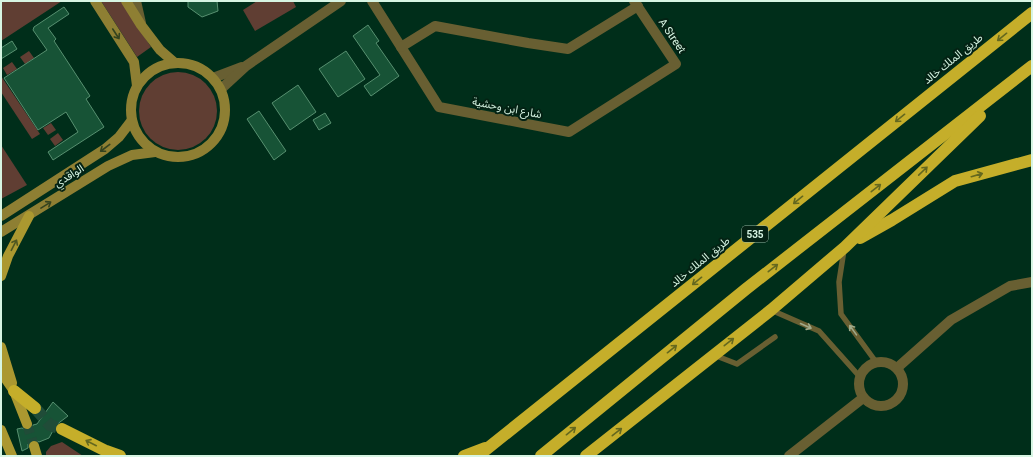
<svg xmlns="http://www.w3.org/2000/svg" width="1033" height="457" font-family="Roboto,'Noto Sans Arabic',sans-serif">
<rect width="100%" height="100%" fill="#002e1a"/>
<!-- green -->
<g fill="#603e33">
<path d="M 1,1 L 62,1 L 1,41 Z"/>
<path d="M 101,1 L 121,1 L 151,47 L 137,57 Z"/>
<path d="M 257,1 L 293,1 L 296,7 L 255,31 L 243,10 Z"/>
<path d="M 29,51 L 34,58 L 25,64 L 20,57 Z"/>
<path d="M 12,62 L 17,69 L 7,75 L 3,68 Z"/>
<circle cx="178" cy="111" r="39"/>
<path d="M 1,76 L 40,134 L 32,139 L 1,92 Z"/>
<path d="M 51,123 L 56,130 L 48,135 L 43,128 Z"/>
<path d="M 58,133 L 63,140 L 55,146 L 50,139 Z"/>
<path d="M 1,145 L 27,185 L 1,199 Z"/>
<path d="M 62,442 L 83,456 L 46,456 L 46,452 L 51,446 Z"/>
</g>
<!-- building -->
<g fill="#175336" stroke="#579070">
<path d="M 188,1 L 217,1 L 218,11 L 202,17 L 188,7 Z"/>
<path d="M 64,7 L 69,14 L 48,28 L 56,39 L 54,41 L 90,96 L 86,99 L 104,127 L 53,160 L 48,152 L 78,132 L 66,112 L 38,130 L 4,78 L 47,50 L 33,30 L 34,27 Z"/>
<path d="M 368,25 L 379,41 L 376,43 L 399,76 L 371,96 L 364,86 L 380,75 L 353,36 Z"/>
<path d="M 12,41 L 17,49 L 1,59 L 1,48 Z"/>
<path d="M 346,51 L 365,79 L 338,97 L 319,69 Z"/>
<path d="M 298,85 L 316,112 L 290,130 L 272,103 Z"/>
<path d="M 259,111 L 286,151 L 274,160 L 247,119 Z"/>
<path d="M 325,113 L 331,123 L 319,130 L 313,120 Z"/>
<path d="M 53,402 L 68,416 L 56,425 L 49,438 L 39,442 L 35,440 L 32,440 L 28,444 L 28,448 L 22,451 L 17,429 L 22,428 L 26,430 L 32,428 L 33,425 L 37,424 Z"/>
</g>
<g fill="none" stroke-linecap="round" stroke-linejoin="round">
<!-- primary-tunnel -->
<path stroke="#204c38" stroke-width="10" stroke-dasharray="10 5" stroke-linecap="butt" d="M 27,424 L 34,446"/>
<!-- highway-tunnel -->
<path stroke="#204c38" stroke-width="12" stroke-dasharray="12 6" stroke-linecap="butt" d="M 35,408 L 50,425 L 62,429"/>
<!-- lane -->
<g stroke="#685f32" stroke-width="5.5">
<path d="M 844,250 L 839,282 L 841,314 L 876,362"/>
<path d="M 771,310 L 819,331 L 860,377"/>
<path d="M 714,355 L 737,364 L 775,337"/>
</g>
<!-- street -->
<g stroke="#685f32" stroke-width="10">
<path d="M 136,1 L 141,23"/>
<path d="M 372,1 L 439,107 L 569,132 L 676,64 L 634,1"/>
<path d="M 401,47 L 435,26 L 528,43 L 568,49 L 638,6"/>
<path d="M 213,78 L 242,67"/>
<path d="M 221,89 L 246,66 L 341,1"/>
<circle cx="881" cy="384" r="22"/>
<path d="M 897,368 L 951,320 L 1010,286 L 1032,282"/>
<path d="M 789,456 L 863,398"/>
</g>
<!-- secondary -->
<g stroke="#8e7f33" stroke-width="10">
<path d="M 95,1 L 134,62 L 137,86"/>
<path d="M 126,1 L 141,25 L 160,50 L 175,63"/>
<circle cx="178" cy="110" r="47"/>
<path d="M 1,216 L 105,149 L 119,137 L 132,120"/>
<path d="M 1,232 L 108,166 L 132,155 L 155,152"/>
</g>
<!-- primary -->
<g stroke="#ab9830" stroke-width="10">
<path d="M 1,276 L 8,256 L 29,216"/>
<path d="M 1,347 L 12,383"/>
<path d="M 1,372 L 14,391 L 27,424"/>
<path d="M 1,430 L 12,456"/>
<path d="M 34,446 L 37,456"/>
</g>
<!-- highway -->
<g stroke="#c5ae2a" stroke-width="12">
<path d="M 860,238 L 892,220 L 955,181 L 1032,160"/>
<path d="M 14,391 L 35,408"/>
<path d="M 62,429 L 106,451 L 120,456"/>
<path d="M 464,456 L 485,448"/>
<path d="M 478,456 L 1032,13"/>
<path d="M 541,456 L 746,289 L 1032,66"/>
<path d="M 586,456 L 771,310 L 845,247 L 980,116"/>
</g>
</g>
<!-- one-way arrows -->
<defs><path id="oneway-shaft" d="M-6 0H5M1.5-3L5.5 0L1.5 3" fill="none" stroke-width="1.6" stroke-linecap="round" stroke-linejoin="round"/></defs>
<g stroke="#34431f">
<use href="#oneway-shaft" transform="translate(116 34) rotate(57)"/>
<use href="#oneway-shaft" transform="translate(105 148) rotate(143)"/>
<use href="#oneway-shaft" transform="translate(46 205) rotate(-32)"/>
</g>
<g stroke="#64681f">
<use href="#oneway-shaft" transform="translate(1002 37) rotate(141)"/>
<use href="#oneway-shaft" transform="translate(900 118) rotate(141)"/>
<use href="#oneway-shaft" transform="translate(923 171) rotate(-44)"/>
<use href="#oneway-shaft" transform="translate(977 175) rotate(-16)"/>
<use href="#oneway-shaft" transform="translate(876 188) rotate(-38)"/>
<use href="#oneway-shaft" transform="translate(798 200) rotate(141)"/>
<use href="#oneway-shaft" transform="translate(773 268) rotate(-38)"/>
<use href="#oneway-shaft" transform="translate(697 281) rotate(141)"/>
<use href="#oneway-shaft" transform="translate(729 342) rotate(-38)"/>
<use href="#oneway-shaft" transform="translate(672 349) rotate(-39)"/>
<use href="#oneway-shaft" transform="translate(571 431) rotate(-39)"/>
<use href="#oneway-shaft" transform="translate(617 432) rotate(-38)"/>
<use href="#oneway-shaft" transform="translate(91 443) rotate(-153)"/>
</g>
<use stroke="#4f5721" href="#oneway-shaft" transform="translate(14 245) rotate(-63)"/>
<g stroke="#a0aa8a">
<use href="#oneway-shaft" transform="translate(806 326) rotate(24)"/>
<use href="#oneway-shaft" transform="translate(853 330) rotate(-126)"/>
</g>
<g text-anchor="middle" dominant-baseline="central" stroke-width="4" stroke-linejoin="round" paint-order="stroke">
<!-- shield labels -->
<rect fill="#042214" stroke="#98b6a5" stroke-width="1" x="742" y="226" width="26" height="16" rx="3"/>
<g font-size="10" font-weight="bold" fill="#d7f5e3">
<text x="755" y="234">535</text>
</g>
<!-- street labels -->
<g font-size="11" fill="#d7f5e3" stroke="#042214">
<text transform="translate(672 36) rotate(56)">A Street</text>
<text transform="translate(953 59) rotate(-39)">طريق الملك خالد</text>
<text transform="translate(507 108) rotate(11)">شارع ابن وحشية</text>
<text transform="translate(69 176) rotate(-32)">الواقدي</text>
<text transform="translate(700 262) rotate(-39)">طريق الملك خالد</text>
</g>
</g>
<!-- border -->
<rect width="1033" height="457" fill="none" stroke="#d7f5e3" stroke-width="4"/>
</svg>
